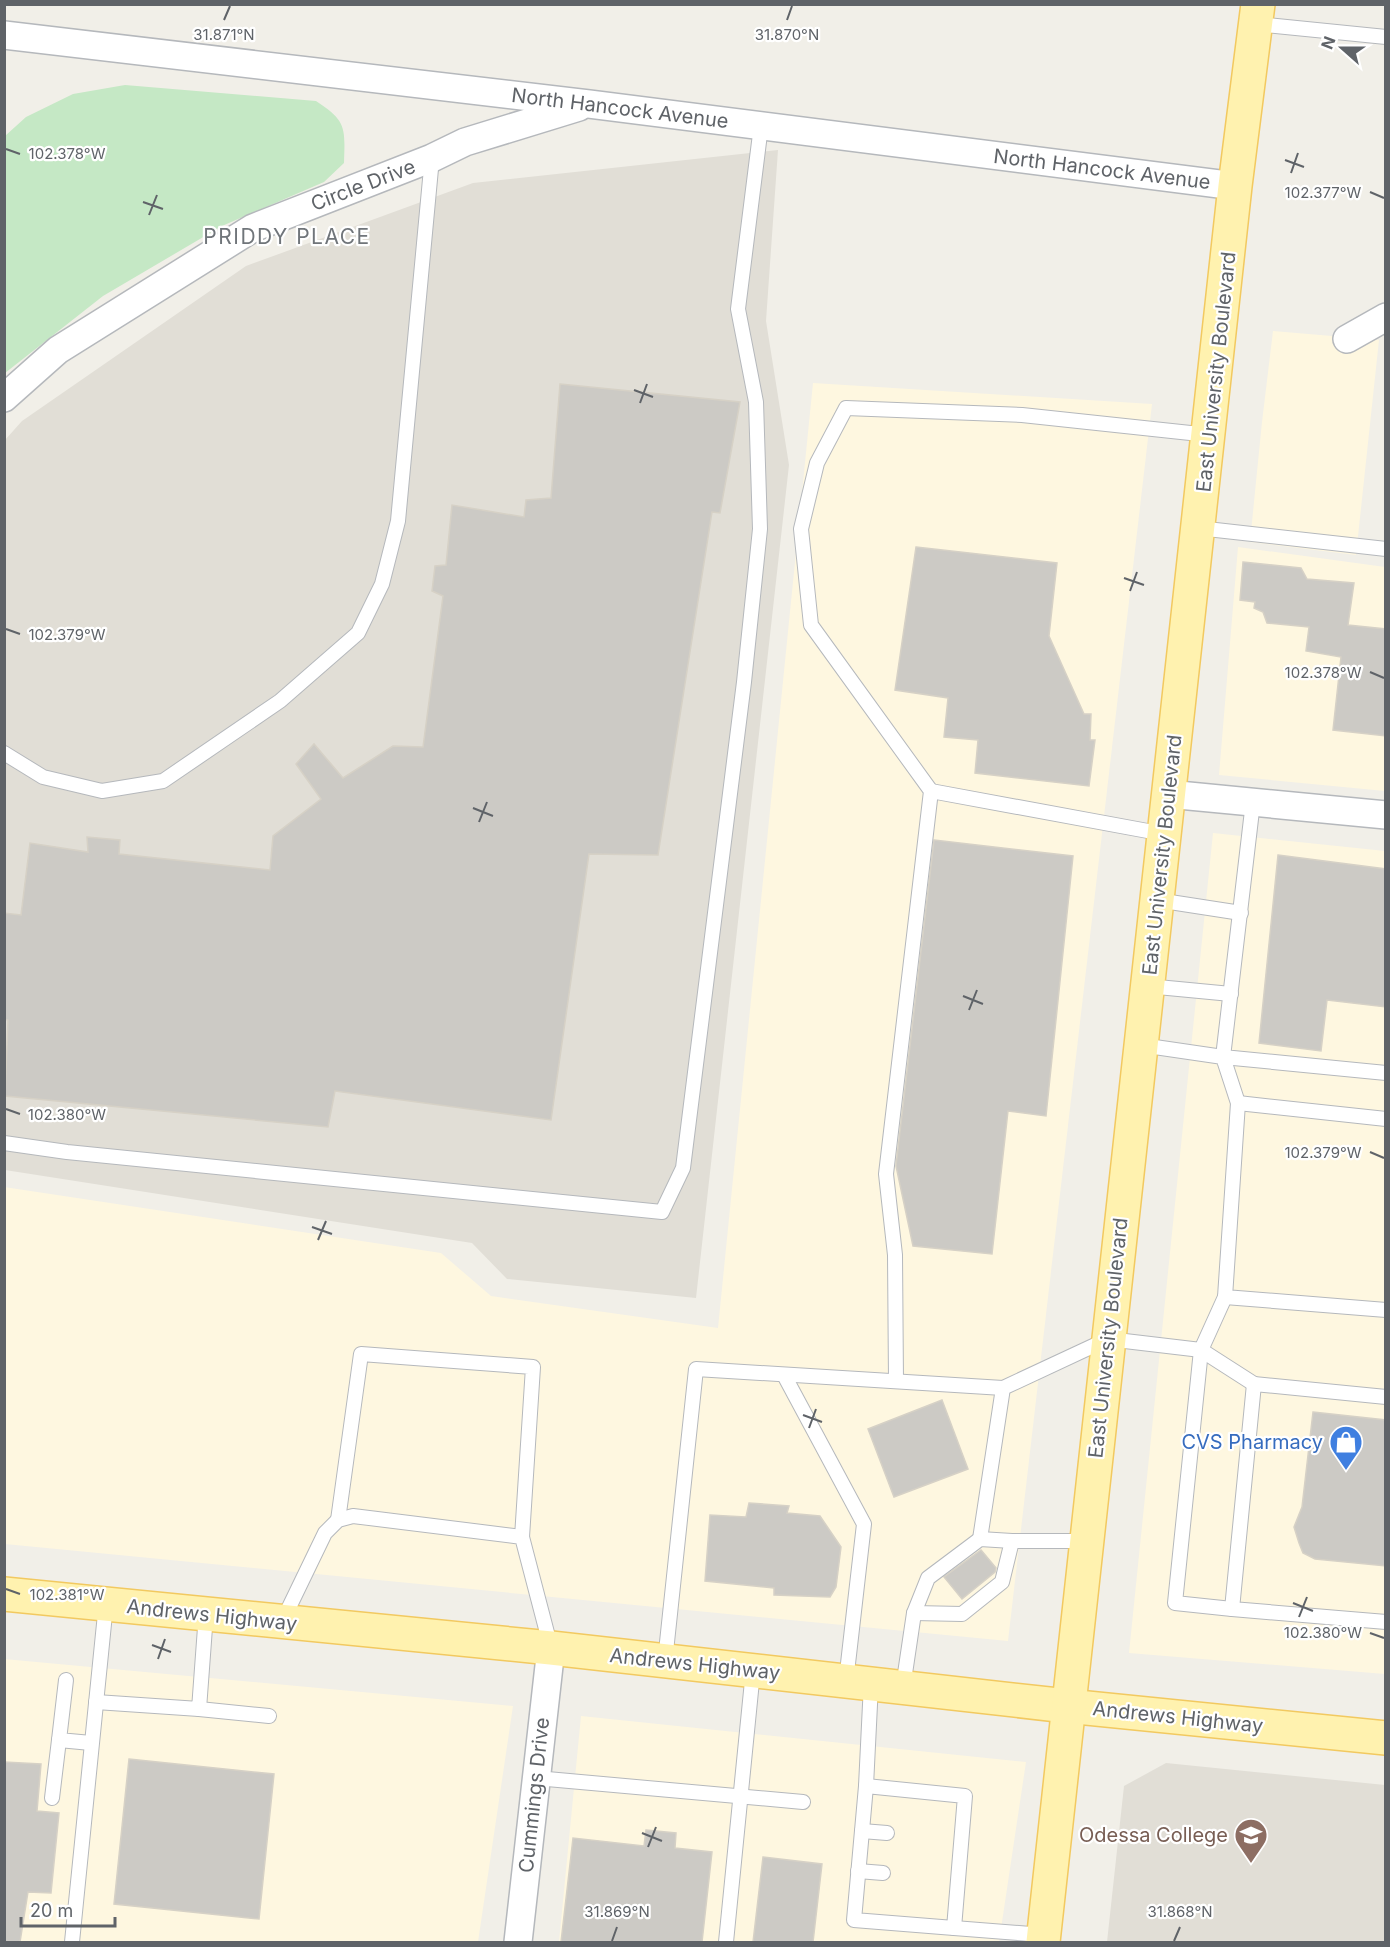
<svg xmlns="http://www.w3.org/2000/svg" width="1390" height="1947" font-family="Inter,sans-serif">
<rect width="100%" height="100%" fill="#f1efe8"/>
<!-- commercial -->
<g fill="#fef7e0">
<path d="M 1273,331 L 1379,340 L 1356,555 L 1250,542 L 1262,422 Z"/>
<path d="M 813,383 L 1152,404 L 1008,1641 L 5,1544 L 4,1187 L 441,1253 L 491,1296 L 718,1328 Z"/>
<path d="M 1238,547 L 1385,567 L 1385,791 L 1219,775 Z"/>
<path d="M 1213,833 L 1385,851 L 1385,1674 L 1129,1653 Z"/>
<path d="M 4,1659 L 513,1706 L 478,1942 L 5,1942 Z"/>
<path d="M 581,1716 L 1026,1762 L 999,1942 L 559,1942 Z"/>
</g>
<!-- education -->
<g fill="#e1ded6">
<path d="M 778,150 L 766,321 L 789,465 L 696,1298 L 507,1279 L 472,1243 L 5,1170 L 5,440 L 22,421 L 246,266 L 473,183 Z"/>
<path d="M 1166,1763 L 1385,1785 L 1385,1942 L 1107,1942 L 1124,1786 Z"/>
</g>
<!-- green -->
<path fill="#c5e8c5" d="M 125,85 L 316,101 C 347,121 345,128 344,163 L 324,182 L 222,226 L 103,296 L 5,373 L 5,136 L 26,117 L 73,94 Z"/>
<!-- building -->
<g fill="#cccac5" stroke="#d6d1c6" stroke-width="1.5">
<path d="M 560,384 L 740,402 L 720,513 L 712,512 L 658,855 L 589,854 L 551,1120 L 335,1091 L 328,1127 L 5,1096 L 8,1020 L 4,1019 L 4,913 L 21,915 L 30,843 L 88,852 L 87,837 L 120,840 L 119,854 L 270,870 L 273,836 L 321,799 L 296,764 L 314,744 L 343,778 L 393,746 L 423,747 L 443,596 L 432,591 L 435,566 L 446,565 L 452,505 L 524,517 L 526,500 L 551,498 Z"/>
<path d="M 916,547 L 1057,563 L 1049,636 L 1084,714 L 1091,714 L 1090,740 L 1095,740 L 1089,786 L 975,773 L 978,740 L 944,737 L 948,698 L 895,690 Z"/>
<path d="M 1243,562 L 1301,568 L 1307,579 L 1354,583 L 1348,625 L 1386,629 L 1386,736 L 1333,730 L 1341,657 L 1306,651 L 1309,627 L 1267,623 L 1263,612 L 1254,608 L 1255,602 L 1240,600 Z"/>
<path d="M 934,840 L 1073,856 L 1046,1116 L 1008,1111 L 992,1254 L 913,1246 L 896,1166 Z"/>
<path d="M 1278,855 L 1386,869 L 1386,1007 L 1327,1000 L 1321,1051 L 1259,1043 Z"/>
<path d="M 942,1400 L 968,1469 L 894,1497 L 868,1429 Z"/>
<path d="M 1313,1412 L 1386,1420 L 1386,1566 L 1315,1559 L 1303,1553 L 1299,1543 L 1294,1527 L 1302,1507 Z"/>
<path d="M 749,1503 L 789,1506 L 787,1513 L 820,1516 L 841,1547 L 836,1587 L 830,1597 L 774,1595 L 774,1588 L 705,1581 L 710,1515 L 746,1517 Z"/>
<path d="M 981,1550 L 996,1568 L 995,1572 L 962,1599 L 944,1577 Z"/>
<path d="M 129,1759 L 274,1774 L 259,1919 L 114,1904 Z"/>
<path d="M 4,1762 L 41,1764 L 37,1811 L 59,1813 L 51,1893 L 28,1892 L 20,1942 L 4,1942 Z"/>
<path d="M 646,1830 L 676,1833 L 675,1848 L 712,1852 L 702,1942 L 561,1942 L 573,1838 L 644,1846 Z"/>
<path d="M 763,1857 L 822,1864 L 813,1942 L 753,1942 Z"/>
</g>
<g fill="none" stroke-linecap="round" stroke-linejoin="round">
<defs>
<g id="service">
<path d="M 1256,24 L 1386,37"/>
<path d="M 1198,528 L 1386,549"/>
<path d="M 4,753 L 43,777 L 102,791 L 163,781 L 280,701 L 358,633 L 382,584 L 398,521 L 432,158"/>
<path d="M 931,791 L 1164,834"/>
<path d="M 1253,802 L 1223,1057 L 1386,1073"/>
<path d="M 1157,900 L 1241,913"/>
<path d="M 1147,986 L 1231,994"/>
<path d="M 1141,1045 L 1223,1057 L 1238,1103 L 1225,1297 L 1386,1310"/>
<path d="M 1238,1103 L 1386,1119"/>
<path d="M 4,1143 L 67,1152 L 662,1212 L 683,1168 L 744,682 L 760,529 L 756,402 L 738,309 L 761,126"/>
<path d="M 1225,1297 L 1201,1350 L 1175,1603 L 1232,1609"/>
<path d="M 784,1375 L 864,1524 L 846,1681"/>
<path d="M 896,1381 L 895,1255 L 886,1174 L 931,791 L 811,625 L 801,529 L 817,463 L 846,408 L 1022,415 L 1209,435"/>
<path d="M 1386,1397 L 1254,1384 L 1232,1609 L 1386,1622"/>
<path d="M 338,1520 L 361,1354 L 533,1367 L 522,1537"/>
<path d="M 980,1539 L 1003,1388 L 1108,1339 L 1201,1350 L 1254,1384"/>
<path d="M 914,1613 L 962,1614 L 1002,1582 L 1012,1541 L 1086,1541"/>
<path d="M 282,1622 L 325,1533 L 338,1520 L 353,1516 L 522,1537 L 551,1648"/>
<path d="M 665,1661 L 696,1369 L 1003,1388"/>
<path d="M 66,1680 L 59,1740 L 91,1743"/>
<path d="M 903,1687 L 914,1613 L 928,1578 L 980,1539 L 1012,1541"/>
<path d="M 96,1702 L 199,1709 L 206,1614"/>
<path d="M 199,1709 L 269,1716"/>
<path d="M 536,1778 L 803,1802"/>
<path d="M 866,1786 L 965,1796 L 954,1928 L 854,1920 Z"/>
<path d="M 866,1786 L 871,1684"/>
<path d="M 52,1798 L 59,1740"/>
<path d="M 862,1831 L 887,1833"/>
<path d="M 858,1871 L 883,1873"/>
<path d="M 954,1928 L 1043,1935"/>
<path d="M 72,1942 L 106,1604"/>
<path d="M 726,1942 L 753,1671"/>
</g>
<g id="minor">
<path d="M 4,35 L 589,104 L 1235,186"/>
<path d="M 1347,339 L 1386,317"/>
<path d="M 4,398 L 58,350 L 253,228 L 432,158 L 465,142 L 579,107"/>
<path d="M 1168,794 L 1386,815"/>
<path d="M 518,1942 L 551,1648"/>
</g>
<g id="primary">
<path d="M 4,1594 L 551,1648 L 1067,1706 L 1386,1738"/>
<path d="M 1043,1942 L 1235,186 L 1258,4"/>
</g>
</defs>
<!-- service casing -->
<use href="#service" stroke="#b5b8bc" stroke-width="16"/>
<!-- minor casing -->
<use href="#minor" stroke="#b5b8bc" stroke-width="30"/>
<!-- primary casing -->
<use href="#primary" stroke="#f2c960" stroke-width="36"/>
<!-- service -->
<use href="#service" stroke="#fff" stroke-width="14"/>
<!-- minor -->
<use href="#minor" stroke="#fff" stroke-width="27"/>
<!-- primary -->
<use href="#primary" stroke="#fff2af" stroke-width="33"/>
</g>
<!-- ticks -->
<path fill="none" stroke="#5f6368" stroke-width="2" d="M 224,20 L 230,6M 787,20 L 792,6M 6,149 L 20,154M 1285,160 L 1304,167M 1291,173 L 1298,153M 1370,192 L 1384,198M 143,202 L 163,209M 149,215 L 157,195M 634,390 L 653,397M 640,403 L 647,384M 1124,578 L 1144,585M 1130,591 L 1137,572M 6,629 L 20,634M 1370,672 L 1384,678M 473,808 L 493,816M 479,822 L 487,802M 963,996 L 983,1004M 969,1010 L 977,990M 6,1109 L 20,1114M 1370,1152 L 1384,1158M 312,1227 L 332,1234M 318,1240 L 326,1221M 803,1415 L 822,1422M 809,1428 L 816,1409M 6,1589 L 20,1594M 1293,1603 L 1313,1611M 1299,1617 L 1307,1597M 1370,1633 L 1384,1638M 152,1645 L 171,1652M 158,1659 L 165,1639M 642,1833 L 662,1841M 648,1847 L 656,1827M 612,1941 L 617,1927M 1174,1941 L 1180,1927"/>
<!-- icons -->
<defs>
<symbol id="shop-pin" viewBox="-11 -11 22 30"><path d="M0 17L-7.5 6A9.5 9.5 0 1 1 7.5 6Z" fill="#3f7fe0" stroke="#fff"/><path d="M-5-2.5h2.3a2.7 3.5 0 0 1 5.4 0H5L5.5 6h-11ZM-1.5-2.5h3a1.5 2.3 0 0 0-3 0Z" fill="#fff"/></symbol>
<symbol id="university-pin" viewBox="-11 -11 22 30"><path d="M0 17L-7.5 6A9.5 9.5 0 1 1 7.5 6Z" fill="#8d6e63" stroke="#fff"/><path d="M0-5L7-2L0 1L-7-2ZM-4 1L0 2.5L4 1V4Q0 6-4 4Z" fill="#fff"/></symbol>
</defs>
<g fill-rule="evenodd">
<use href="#shop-pin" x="1327" y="1423" width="38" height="52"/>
<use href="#university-pin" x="1232" y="1816" width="38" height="52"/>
</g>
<g text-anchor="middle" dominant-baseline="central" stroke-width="4.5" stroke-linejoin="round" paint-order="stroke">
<!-- street labels -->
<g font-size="20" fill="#5f6368" stroke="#fff">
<text transform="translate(620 108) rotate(7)">North Hancock Avenue</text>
<text transform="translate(1102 169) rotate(7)">North Hancock Avenue</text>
<text transform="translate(363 185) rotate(-21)">Circle Drive</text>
<text transform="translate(1216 372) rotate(-84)">East University Boulevard</text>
<text transform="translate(1162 855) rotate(-84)">East University Boulevard</text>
<text transform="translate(1108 1338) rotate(-84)">East University Boulevard</text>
<text transform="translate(212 1615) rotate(6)">Andrews Highway</text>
<text transform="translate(695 1664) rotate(6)">Andrews Highway</text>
<text transform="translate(1178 1717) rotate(6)">Andrews Highway</text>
<text transform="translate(534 1795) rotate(-84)">Cummings Drive</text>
</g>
<!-- shop labels -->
<g font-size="20" fill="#366cbe" stroke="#fff" text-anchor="end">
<text x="1323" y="1442">CVS Pharmacy</text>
</g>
<!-- education labels -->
<g font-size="20" fill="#785e54" stroke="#fff" text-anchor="end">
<text x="1228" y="1835">Odessa College</text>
</g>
<!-- neighbourhood labels -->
<g font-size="21" letter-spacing="1.5" fill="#70757a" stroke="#fff">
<text x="287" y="236">PRIDDY PLACE</text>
</g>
</g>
<g font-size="15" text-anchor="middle" fill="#5f6368" stroke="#fff" stroke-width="4.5" stroke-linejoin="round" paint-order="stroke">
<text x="224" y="40">31.871°N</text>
<text x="787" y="40">31.870°N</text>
<text x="67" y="159">102.378°W</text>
<text x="1323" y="198">102.377°W</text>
<text x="67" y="640">102.379°W</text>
<text x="1323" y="678">102.378°W</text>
<text x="67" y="1120">102.380°W</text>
<text x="1323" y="1158">102.379°W</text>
<text x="67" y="1600">102.381°W</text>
<text x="1323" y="1638">102.380°W</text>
<text x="617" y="1917">31.869°N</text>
<text x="1180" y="1917">31.868°N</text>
</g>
<!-- border -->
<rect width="1390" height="1947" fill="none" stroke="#5f6368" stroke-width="12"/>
<!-- north arrow -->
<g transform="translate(1342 48) rotate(291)" stroke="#ffffff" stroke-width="4.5" paint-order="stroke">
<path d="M0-4.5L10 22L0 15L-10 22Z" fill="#5f6368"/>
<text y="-9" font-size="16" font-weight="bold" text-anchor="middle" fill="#5f6368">N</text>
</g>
<!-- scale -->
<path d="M21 1917v9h94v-9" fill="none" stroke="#5f6368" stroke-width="3"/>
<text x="30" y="1917" font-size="18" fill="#5f6368" stroke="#ffffff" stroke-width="4.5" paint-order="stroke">20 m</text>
</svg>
